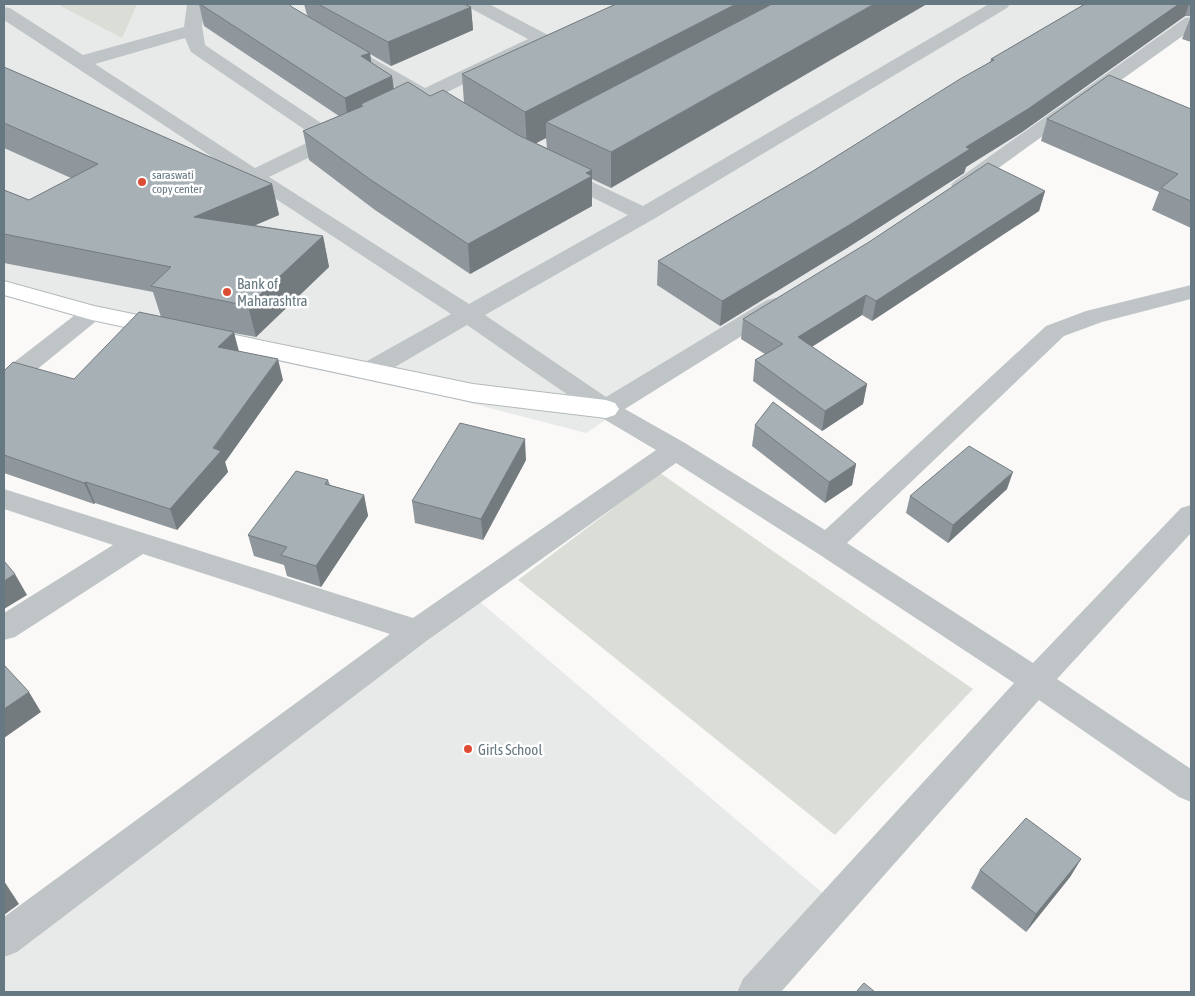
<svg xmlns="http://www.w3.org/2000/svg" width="1195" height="996" font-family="'Asap Condensed',sans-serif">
<rect width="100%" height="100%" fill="#faf9f8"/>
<!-- built -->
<g fill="#e8e9e9">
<path d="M 4,4 L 1191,4 L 1191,30 L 586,433 L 74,300 L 4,280 Z"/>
<path d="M 480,602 L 825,895 L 735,992 L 4,992 L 4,956 Z"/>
</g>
<!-- green -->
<g fill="#daded7">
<path d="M 57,4 L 137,4 L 122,38 Z"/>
<path d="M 660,473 L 973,689 L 835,835 L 518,580 Z"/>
</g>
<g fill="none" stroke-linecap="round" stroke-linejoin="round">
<defs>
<path id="major" d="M 4,281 L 94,306 L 473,384 L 606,400 L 615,403 L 619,409 L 615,415 L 606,418 L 473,402 L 92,320 L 4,295 Z"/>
</defs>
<!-- major casing -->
<use href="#major" stroke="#b3b9bc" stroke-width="2"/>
<!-- minor -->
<g fill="#bfc4c7" fill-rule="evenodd">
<path d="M 187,4 L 205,4 L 202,26 L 205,45 L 333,131 L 340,129 L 347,131 L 350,135 L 347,139 L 269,177 L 469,304 L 628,215 L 553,178 L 550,174 L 553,170 L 560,168 L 567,170 L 643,206 L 989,4 L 1010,4 L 1007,8 L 652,220 L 485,315 L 606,397 L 767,300 L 775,298 L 783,300 L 787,305 L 783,310 L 625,409 L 685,443 L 825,530 L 1046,326 L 1086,311 L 1191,285 L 1191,299 L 1102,322 L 1064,336 L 847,543 L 1033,663 L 1181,508 L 1191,505 L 1191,533 L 1057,679 L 1191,769 L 1191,802 L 1179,797 L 1039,700 L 781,992 L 737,992 L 743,979 L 1014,683 L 817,553 L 676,463 L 428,640 L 17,952 L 4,957 L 4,917 L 390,634 L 143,554 L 15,637 L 4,640 L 4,613 L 113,545 L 4,509 L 4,489 L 413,618 L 656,450 L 597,415 L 467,325 L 376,378 L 367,380 L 358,378 L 355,372 L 358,366 L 451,314 L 4,20 L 4,7 L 10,8 L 83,55 L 184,27 ZM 185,38 L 191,52 L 317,138 L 255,168 L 95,64 Z"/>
<path d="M 467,4 L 489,4 L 548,35 L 551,39 L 548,43 L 439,96 L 446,102 L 443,106 L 436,108 L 423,103 C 412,109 399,117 386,114 L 383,110 L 386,106 L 409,95 L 353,63 L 351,59 L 353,55 L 360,53 L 367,55 L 425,88 L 528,39 L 470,8 Z"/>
<path d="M 1191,17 L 1191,30 L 969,189 L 962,191 L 955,189 L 951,185 L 955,181 L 1185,18 Z"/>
<path d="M 92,306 L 100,308 L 104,313 L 100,318 L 13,389 L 4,391 L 4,370 L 84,308 Z"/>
</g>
<!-- major -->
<use href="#major" fill="#fff" fill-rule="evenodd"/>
</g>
<!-- wall -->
<g fill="#8f979c" fill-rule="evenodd">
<path d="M 199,4 L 289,4 L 292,7 L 310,18 L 307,15 L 304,4 L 464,4 L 471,7 L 473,30 L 391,66 L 370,54 L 371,63 L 392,76 L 394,89 L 464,103 L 462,74 L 616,4 L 611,188 L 592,179 L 592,206 L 470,274 L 375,210 L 309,160 L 303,131 L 339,116 L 204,26 ZM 546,138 L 547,148 L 536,143 Z"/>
<path d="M 1085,4 L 1191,4 L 1191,42 L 1182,39 L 1191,16 L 1185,16 L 1022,132 L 966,167 L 964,173 L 847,248 L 720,326 L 657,285 L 658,261 L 813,171 L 990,62 L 991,59 Z"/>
<path d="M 4,67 L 272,184 L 279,215 L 255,225 L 323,236 L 329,267 L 256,337 L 234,333 L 239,351 L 283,380 L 225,462 L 228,472 L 177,530 L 95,503 L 94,504 L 4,473 L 4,371 L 74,379 L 161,317 L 153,292 L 4,263 L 4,190 L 29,200 L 71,178 L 4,148 Z"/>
<path d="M 1191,109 L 1191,228 L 1152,210 L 1159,192 L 1041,141 L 1047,119 Z"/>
<path d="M 1045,191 L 1039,211 L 872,321 L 862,315 L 812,347 L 867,384 L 863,404 L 822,431 L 753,381 L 755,360 L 765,354 L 741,339 L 743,319 Z"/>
<path d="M 755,425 L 856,464 L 852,485 L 825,503 L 752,446 Z"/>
<path d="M 526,460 L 483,540 L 415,523 L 412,501 Z"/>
<path d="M 328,480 L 330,485 L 364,495 L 368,516 L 321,587 L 287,576 L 284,565 L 254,556 L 248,535 Z"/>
<path d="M 1007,489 L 948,543 L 906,513 L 910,496 Z"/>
<path d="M 1081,859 L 1070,877 L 1026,932 L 971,888 L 980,870 Z"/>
</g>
<!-- shaded-wall -->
<g fill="#747b7f">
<path d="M 736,4 L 797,4 L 546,122 L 546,138 L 527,148 L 525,112 Z"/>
<path d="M 874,4 L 927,4 L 611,188 L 611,152 Z"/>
<path d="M 1179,4 L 1189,4 L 1185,16 L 1022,132 L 966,167 L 964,173 L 847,248 L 720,326 L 722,301 L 966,147 Z"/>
<path d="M 471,7 L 473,30 L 391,66 L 388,42 Z"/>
<path d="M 370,53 L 373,76 L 361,56 Z"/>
<path d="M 392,76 L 395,100 L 363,106 L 361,104 L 363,115 L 348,122 L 345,98 Z"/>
<path d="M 592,170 L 592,206 L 470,274 L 468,244 Z"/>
<path d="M 272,184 L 279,215 L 203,248 L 194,217 Z"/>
<path d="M 1045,191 L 1039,211 L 872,321 L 876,301 Z"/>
<path d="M 323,236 L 329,267 L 256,337 L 248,306 Z"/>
<path d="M 866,295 L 862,315 L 795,357 L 798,337 Z"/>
<path d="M 234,332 L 239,354 L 218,347 Z"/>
<path d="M 278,359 L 283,380 L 225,462 L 228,472 L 177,530 L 170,509 Z"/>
<path d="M 867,384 L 863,404 L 822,431 L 825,411 Z"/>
<path d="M 525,439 L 526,460 L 483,540 L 481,519 Z"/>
<path d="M 856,464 L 852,485 L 825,503 L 829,482 Z"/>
<path d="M 1013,472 L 1007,489 L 948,543 L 953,525 Z"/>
<path d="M 86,482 L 95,503 L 94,504 L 84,483 Z"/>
<path d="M 364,495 L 368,516 L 321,587 L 316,566 Z"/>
<path d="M 15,574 L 27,595 L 4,609 L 4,581 Z"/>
<path d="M 29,692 L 41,712 L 4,738 L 4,709 Z"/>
<path d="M 1081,859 L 1070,877 L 1026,932 L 1036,914 Z"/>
<path d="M 4,881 L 19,904 L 4,915 Z"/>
</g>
<!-- building -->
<g fill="#a6b0b5" stroke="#747b7f">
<path d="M 200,4 L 289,4 L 292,7 L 370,53 L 361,56 L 392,76 L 345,98 Z"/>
<path d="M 318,4 L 464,4 L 471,7 L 388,42 Z"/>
<path d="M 616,4 L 736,4 L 525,112 L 462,74 Z"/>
<path d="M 772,4 L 874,4 L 611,152 L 546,122 Z"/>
<path d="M 1085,4 L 1179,4 L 1028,109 L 966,147 L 970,149 L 851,224 L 722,301 L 658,261 L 813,171 L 960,79 L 994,60 L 991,59 Z"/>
<path d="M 4,67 L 272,184 L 194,217 L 323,236 L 248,306 L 151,286 L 171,267 L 4,234 L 4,190 L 29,200 L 98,164 L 4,123 Z"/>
<path d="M 1109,75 L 1191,109 L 1191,201 L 1161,188 L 1178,174 L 1047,119 Z"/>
<path d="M 408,82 L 430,96 L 443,90 L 518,135 L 592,170 L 586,173 L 592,176 L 468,244 L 371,180 L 303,131 L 363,106 L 361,104 Z"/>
<path d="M 988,163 L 1045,191 L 876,301 L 866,295 L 798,337 L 867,384 L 825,411 L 755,360 L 783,344 L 743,319 L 869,242 Z"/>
<path d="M 139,312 L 234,332 L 218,347 L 278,359 L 213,448 L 221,451 L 170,509 L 86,482 L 84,483 L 4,455 L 4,371 L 13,362 L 74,379 Z"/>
<path d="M 773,402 L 856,464 L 829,482 L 755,425 Z"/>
<path d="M 460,423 L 525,439 L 481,519 L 412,501 Z"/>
<path d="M 969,446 L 1013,472 L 953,525 L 910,496 Z"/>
<path d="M 296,471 L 328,480 L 325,484 L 364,495 L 316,566 L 281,555 L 287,547 L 248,535 Z"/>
<path d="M 4,561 L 15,574 L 4,581 Z"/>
<path d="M 4,665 L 29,692 L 4,709 Z"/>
<path d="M 1026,818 L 1081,859 L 1036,914 L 980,870 Z"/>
<path d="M 864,983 L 875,992 L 856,992 Z"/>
</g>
<!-- markers -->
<g fill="#dd4c34" stroke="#fff" stroke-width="2">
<circle cx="142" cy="182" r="5"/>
<circle cx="227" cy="292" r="5"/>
<circle cx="468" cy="749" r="5"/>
</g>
<g text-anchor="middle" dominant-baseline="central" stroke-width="5" stroke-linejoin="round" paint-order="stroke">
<!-- far-poi labels -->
<g font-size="12" fill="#667881" stroke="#fff" text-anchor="start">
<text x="152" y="175">saraswati<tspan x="152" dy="14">copy center</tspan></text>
</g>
<!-- poi labels -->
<g font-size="15" fill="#667881" stroke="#fff" text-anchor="start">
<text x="237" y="283">Bank of<tspan x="237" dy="17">Maharashtra</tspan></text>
<text x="478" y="749">Girls School</text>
</g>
</g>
<!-- border -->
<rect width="1195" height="996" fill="none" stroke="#667881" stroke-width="10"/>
</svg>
